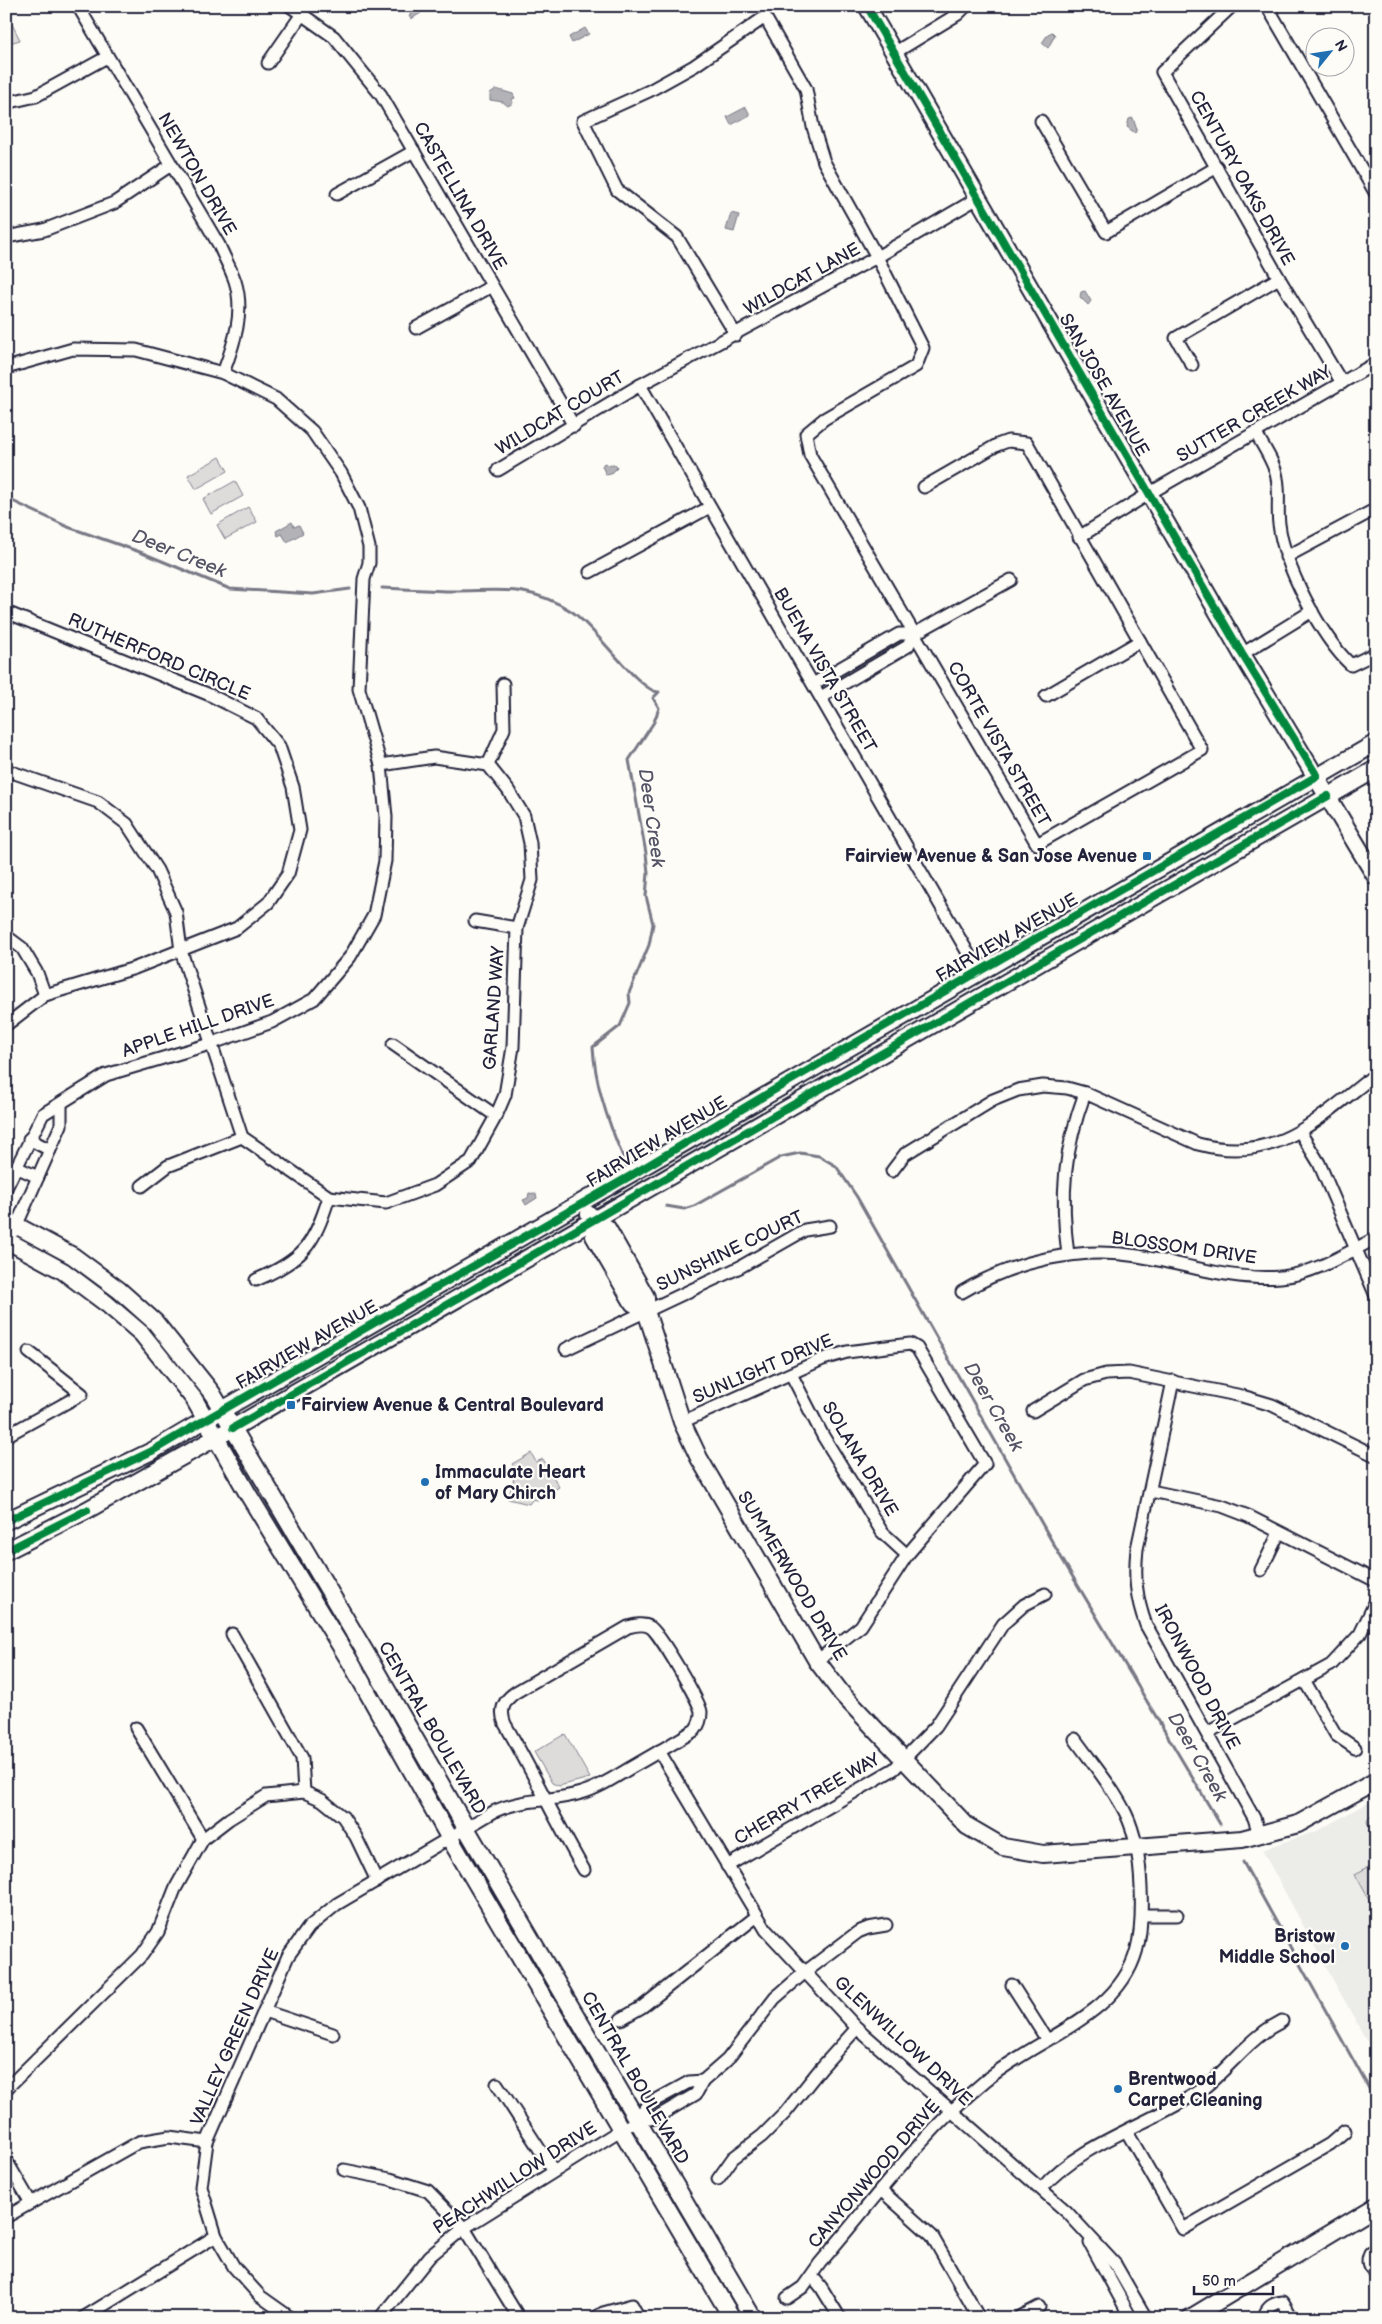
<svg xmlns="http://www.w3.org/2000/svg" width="1382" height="2324" font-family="'Balsamiq Sans',sans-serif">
<rect width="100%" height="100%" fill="#fdfcf7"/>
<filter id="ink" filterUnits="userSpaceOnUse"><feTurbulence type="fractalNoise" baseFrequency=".02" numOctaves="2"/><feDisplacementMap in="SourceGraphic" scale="10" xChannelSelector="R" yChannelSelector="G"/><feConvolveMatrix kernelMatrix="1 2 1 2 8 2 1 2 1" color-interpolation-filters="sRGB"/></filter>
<g filter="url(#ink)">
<!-- built -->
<path fill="#ecece9" d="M 1376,1798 L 1376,2058 L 1262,1850 L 1317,1831 Z"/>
<!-- green -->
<g fill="#dddcdb" stroke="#807f8b">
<path d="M 6,12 L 20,40 L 6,44 Z"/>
<path d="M 220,457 L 228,471 L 196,489 L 188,475 Z"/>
<path d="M 235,481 L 243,496 L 211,514 L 203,499 Z"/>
<path d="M 248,507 L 257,522 L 225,539 L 217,525 Z"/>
<path d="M 531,1453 L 536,1462 L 543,1459 L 559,1487 L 537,1500 L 533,1499 L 529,1504 L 508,1499 L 516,1471 L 512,1464 Z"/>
<path d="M 565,1734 L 590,1778 L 559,1786 L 552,1783 L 534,1752 Z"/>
<path d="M 1376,1814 L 1376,1840 L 1367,1822 L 1368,1818 Z"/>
<path d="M 1374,1864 L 1376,1868 L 1375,1910 L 1355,1874 Z"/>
</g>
<!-- water -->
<g fill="#b2b2b7" stroke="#787885">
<path d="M 404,6 L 417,6 L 421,13 L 411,19 L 409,16 L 411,15 Z"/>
<path d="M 585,28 L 589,34 L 572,43 L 569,37 Z"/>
<path d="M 1052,32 L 1055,35 L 1048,48 L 1042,43 L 1048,34 Z"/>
<path d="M 496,89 L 513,94 L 515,98 L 512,99 L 513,103 L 508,106 L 503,102 L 490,100 L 490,93 Z"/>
<path d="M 746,107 L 750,115 L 731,125 L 727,117 Z"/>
<path d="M 1129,119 L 1133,118 L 1137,130 L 1135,133 L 1127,127 Z"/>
<path d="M 731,213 L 739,215 L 734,232 L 726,230 Z"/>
<path d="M 1085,291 L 1091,301 L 1088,305 L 1080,297 L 1081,292 Z"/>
<path d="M 604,463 L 609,465 L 616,465 L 617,468 L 611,474 L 606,475 L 602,466 Z"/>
<path d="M 292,522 L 294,527 L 299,525 L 303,533 L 287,542 L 282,534 L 278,536 L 276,531 Z"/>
<path d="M 529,1193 L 536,1194 L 537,1198 L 526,1205 L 523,1200 L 528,1198 Z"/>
</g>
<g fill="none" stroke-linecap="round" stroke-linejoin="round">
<!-- stream -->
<g stroke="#787885" stroke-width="3">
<path d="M 6,498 L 68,527 L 140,552 L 230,589 L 313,594 L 350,589"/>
<path d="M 382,588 C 403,589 425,590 446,591 C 496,592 525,582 571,611 C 593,624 640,693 659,692 L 653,698 L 659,708 L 654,722 L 629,760 L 646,853 L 648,873 L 646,896 L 653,924 L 649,945 L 629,993 L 630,1003 L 620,1026 L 593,1047 C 595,1085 609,1125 624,1159"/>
<path d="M 666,1206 L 684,1209 L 694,1206 L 781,1157 L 800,1153 L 819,1156 L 836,1166 L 857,1197 L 1058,1552 L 1220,1824"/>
<path d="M 1243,1862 L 1376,2101"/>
</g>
<defs>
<g id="street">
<path d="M 78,6 L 219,245 C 224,257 231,269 235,281 C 245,312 234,344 223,373"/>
<path d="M 290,6 L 334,37 L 381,95 L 574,426"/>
<path d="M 1232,6 L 1162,72 L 1279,278 L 1342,383"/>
<path d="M 1267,6 L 1376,194"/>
<path d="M 894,53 L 958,14 L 966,6"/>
<path d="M 268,63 L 302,14"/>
<path d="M 6,103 L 36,96 L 107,57"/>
<path d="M 1041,121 L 1106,232 L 1217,167"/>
<path d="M 337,194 L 414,151"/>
<path d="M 6,237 L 44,230 L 114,203 L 171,165"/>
<path d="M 416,328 L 492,286"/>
<path d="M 736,335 L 677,237 L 617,190 L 583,121 L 649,91 L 694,66 L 765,17 L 806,89 L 813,127 L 824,162 L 877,257 L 923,348 L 916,366 L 824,419 L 806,434 L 810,455 L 1037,844 L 1202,750 L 1027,443 L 1008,441 L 997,445 L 924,487"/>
<path d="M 1192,365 L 1176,338 L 1279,278"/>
<path d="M 6,368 L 73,349 L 136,350 L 223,373 L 276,399 L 312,431 L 341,473 L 359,508 L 369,547 L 369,563 L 364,579 L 359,689 L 381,765 L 386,817 L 385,861 L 374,915 L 350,957 L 314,999 L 272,1022 L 210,1044 L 106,1075 L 43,1114 L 6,1188"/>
<path d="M 640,385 L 979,972"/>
<path d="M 1256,433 C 1263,447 1275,463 1277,478 C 1280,493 1277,509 1279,524 C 1284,566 1321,637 1351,665 L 1376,653"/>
<path d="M 498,470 L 640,385 L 877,257 L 978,198"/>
<path d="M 1079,537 L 1150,493 L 1376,363"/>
<path d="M 1286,557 L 1376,509"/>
<path d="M 590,572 L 710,507"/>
<path d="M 6,612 L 210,695 L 256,718 L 279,746 L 293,787 L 300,830 L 288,874 L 268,903 L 237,928 L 135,968 L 45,995 L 6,1025"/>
<path d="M 1242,654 L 1312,611"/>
<path d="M 813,684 L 899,634 L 914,634 L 1011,580"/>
<path d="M 1046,696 L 1140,641"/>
<path d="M 821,697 L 908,646 L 914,634"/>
<path d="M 488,765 L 504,729 L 503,684"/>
<path d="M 6,770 L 98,802 L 127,824 L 157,870 L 176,912 L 181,951 L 242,1137 L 329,1197 L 386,1203 L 435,1185 L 471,1161 L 496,1116 L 505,1095 L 513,1047 L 517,928 L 532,880 L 530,843 L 524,816 L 508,790 L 488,765 L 434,757 L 381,765"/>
<path d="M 475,921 L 517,928"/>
<path d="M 6,936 L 22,948 L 37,973 L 45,995"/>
<path d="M 393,1044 L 496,1116"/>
<path d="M 1300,1132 L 1319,1163 L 1376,1296"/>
<path d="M 29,1139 L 50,1150"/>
<path d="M 16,1167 L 38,1177"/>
<path d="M 892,1171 L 905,1154 L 993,1100 L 1018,1090 L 1043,1086 L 1067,1088 L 1085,1093 L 1198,1144 C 1278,1165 1318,1118 1376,1074"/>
<path d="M 142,1186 L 168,1166 L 242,1137"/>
<path d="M 14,1231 L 61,1125 L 61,1104"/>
<path d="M 1068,1255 C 1060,1194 1064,1150 1085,1093"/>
<path d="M 256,1280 C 303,1260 314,1245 329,1197"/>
<path d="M 962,1292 C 1014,1261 1078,1246 1138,1256 C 1186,1264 1231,1281 1281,1277 C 1314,1274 1347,1253 1376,1238"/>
<path d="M 566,1349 L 740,1267 L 805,1230 L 830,1226"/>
<path d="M 791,1374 L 823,1436 L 882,1532 L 907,1555"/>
<path d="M 1173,1381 L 1137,1549 C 1134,1577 1136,1598 1146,1625 L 1254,1818 L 1259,1834"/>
<path d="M 1033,1411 L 1084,1380 L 1106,1374 L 1129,1373 L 1242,1396 L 1272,1405 L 1376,1456"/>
<path d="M 682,1422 L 823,1359 L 847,1352 L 910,1344 L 917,1348 L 985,1464 L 907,1555 L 861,1626 L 817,1661"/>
<path d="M 6,1436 L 82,1394 L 29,1352"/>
<path d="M 1151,1491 L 1222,1506 L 1248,1516 L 1376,1581"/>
<path d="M 1261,1570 L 1279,1533"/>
<path d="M 232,1634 L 302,1758 L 304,1792"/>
<path d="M 1304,1680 L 1336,1735 L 1355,1748"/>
<path d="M 136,1728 L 203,1839"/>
<path d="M 1207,1733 L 1331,1665 L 1360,1634 L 1376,1601"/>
<path d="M 659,1751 L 766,1930 L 857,2028 L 1067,2212 L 1115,2264 L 1146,2318"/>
<path d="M 727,1866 L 894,1769 L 936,1726 L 1003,1624 L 1024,1605 L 1045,1594"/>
<path d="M 1143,1915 L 1177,1915"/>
<path d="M 1012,1985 L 1047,2040"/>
<path d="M 264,2011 L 333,2034"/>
<path d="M 621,2019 L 642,2007 L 757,1916"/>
<path d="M 497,2084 L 553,2170"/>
<path d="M 6,2089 L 142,1955 L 158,1932 L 175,1889 L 203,1839 L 229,1819 L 266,1796 L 304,1792 L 322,1800 L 343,1817 L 356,1837 L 377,1881"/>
<path d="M 637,2121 L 647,2105 L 689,2082 L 703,2081"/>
<path d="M 1127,2132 L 1183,2229 L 1330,2144 L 1345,2131"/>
<path d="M 6,2160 L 31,2203"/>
<path d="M 344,2170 L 390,2179 L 428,2191 L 464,2228 L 519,2318"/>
<path d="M 718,2179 L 733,2158 L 762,2136 L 785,2113 L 821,2068 L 857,2028"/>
<path d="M 1042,2188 C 1080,2143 1152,2124 1201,2090 C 1224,2073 1240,2050 1263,2033 C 1268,2028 1276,2025 1282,2021"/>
<path d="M 882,2191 L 932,2236 L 979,2318"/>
<path d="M 6,2217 L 139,2142 L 169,2137 L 207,2142"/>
<path d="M 1090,2243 L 1131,2318"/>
<path d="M 1376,2249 L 1370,2253 C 1366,2261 1368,2268 1376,2272"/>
<path d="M 812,2276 L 821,2287 L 840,2318"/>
<path d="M 787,2298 L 803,2287 L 820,2263 C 873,2201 922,2133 985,2081 C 1021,2051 1066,2034 1101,2004 C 1140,1970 1143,1935 1141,1888 C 1140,1862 1137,1837 1126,1814 C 1113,1787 1092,1763 1075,1739"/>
<path d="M 83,2318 L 216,2236"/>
<path d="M 291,2318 L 260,2296 L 234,2267 L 216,2236 L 201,2187 L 207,2142 L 288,1956 L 309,1927 L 337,1904 L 495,1811 C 524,1798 551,1802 581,1793 C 599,1788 615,1777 632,1767 C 653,1755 674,1743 695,1730 C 699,1725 701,1719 701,1712 C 700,1702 659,1632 650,1627 C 643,1623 635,1625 628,1627 L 516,1692 C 504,1700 499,1710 505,1724 C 533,1772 556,1822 584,1870"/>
<path d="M 380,2318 L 430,2256 L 464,2228 L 622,2129 L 637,2121 L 655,2118 L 696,2094 L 703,2081 L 727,2060 L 775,1998 L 804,1973 L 858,1932 L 868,1928 L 886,1925"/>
<path d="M 595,2318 L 603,2313 L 632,2305 L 639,2318"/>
<path d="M 1018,2318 L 1039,2307"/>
<path d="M 1264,2318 C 1266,2307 1272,2303 1283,2302 L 1292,2318"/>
</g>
<g id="secondary">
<path d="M 867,6 L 1242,654 L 1376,877"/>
<path d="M 589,1214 L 593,1220 L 594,1236 L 633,1303 L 646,1311"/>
<path d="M 6,1220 L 73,1256 L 119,1290 L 155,1322 L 212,1393 L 367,1655 L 466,1828 L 753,2318"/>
<path d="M 593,1220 L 607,1228 L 646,1297 L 646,1311 L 682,1422 L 699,1458 L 817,1661 L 842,1694 L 967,1826 L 1003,1847 L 1043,1854 L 1242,1839 L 1298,1824 L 1376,1781"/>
<path d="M 6,1240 L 63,1271 L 107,1304 L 142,1334 L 194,1399 L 248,1494 L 351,1663 L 449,1837 L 732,2318"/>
<path d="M 6,1521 L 152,1451 L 186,1431 L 1376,743"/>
<path d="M 6,1551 L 87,1510 L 233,1428 L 1376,769"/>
<path d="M 1190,2318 L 1376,2206"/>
</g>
</defs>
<!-- street casing -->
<use href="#street" stroke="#22223b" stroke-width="15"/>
<!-- secondary casing -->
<use href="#secondary" stroke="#22223b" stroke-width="20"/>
<!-- street -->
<use href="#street" stroke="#fdfcf7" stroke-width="11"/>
<!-- secondary -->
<use href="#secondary" stroke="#fdfcf7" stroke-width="16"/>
<defs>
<g id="cycleway">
<path d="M 233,1428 L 1328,796"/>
<path d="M 6,1521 L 152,1451 L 186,1431 L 632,1175 L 774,1090 L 1317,776 L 1242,654 L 867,6"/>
<path d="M 6,1551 L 87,1510"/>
</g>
</defs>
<!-- cycleway casing -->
<use href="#cycleway" stroke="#fdfcf7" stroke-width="11"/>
<!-- cycleway -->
<use href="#cycleway" stroke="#00873e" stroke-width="8"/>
</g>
</g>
<!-- markers -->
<g fill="#1f6fb2" stroke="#fdfcf7" stroke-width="2">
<rect x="1142" y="851" width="10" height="10" rx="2.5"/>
<rect x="286" y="1400" width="10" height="10" rx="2.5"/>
<circle cx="425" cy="1482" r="5"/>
<circle cx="1345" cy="1946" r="5"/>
<circle cx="1118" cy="2089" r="5"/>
</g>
<g text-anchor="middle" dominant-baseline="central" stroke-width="4.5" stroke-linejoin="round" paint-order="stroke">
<!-- street labels -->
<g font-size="18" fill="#22223b" stroke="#fdfcf7">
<text transform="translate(197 174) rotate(60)">NEWTON DRIVE</text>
<text transform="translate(1242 178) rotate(61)">CENTURY OAKS DRIVE</text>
<text transform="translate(460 196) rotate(60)">CASTELLINA DRIVE</text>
<text transform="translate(802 279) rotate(-29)">WILDCAT LANE</text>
<text transform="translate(1104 385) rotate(60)">SAN JOSE AVENUE</text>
<text transform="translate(560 413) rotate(-31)">WILDCAT COURT</text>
<text transform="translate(1254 414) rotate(-30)">SUTTER CREEK WAY</text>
<text transform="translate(159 657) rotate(23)">RUTHERFORD CIRCLE</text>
<text transform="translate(825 670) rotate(60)">BUENA VISTA STREET</text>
<text transform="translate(999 744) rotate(60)">CORTE VISTA STREET</text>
<text transform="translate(1007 938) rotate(-30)">FAIRVIEW AVENUE</text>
<text transform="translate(494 1008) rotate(-86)">GARLAND WAY</text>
<text transform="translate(198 1026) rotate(-19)">APPLE HILL DRIVE</text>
<text transform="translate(657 1142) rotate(-31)">FAIRVIEW AVENUE</text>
<text transform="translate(1184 1248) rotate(8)">BLOSSOM DRIVE</text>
<text transform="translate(730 1251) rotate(-26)">SUNSHINE COURT</text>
<text transform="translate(307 1345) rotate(-30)">FAIRVIEW AVENUE</text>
<text transform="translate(763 1369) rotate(-23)">SUNLIGHT DRIVE</text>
<text transform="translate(860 1459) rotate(59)">SOLANA DRIVE</text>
<text transform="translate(792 1576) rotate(59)">SUMMERWOOD DRIVE</text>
<text transform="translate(1197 1677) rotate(62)">IRONWOOD DRIVE</text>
<text transform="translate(432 1728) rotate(60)">CENTRAL BOULEVARD</text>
<text transform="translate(807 1799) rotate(-30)">CHERRY TREE WAY</text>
<text transform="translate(235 2037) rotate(-66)">VALLEY GREEN DRIVE</text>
<text transform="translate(903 2041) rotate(43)">GLENWILLOW DRIVE</text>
<text transform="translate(635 2078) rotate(60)">CENTRAL BOULEVARD</text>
<text transform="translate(874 2174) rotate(-49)">CANYONWOOD DRIVE</text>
<text transform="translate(515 2178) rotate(-33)">PEACHWILLOW DRIVE</text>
</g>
<!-- poi labels -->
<g font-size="18" font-weight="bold" fill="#22223b" stroke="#fdfcf7" text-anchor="start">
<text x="1137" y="856" text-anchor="end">Fairview Avenue &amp; San Jose Avenue</text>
<text x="301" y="1405">Fairview Avenue &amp; Central Boulevard</text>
<text x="435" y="1472">Immaculate Heart<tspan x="435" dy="21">of Mary Chirch</tspan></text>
<text x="1335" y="1936" text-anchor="end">Bristow<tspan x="1335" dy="21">Middle School</tspan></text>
<text x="1128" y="2079">Brentwood<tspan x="1128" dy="21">Carpet Cleaning</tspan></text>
</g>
<!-- water labels -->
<g font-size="19" font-style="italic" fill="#545466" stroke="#fdfcf7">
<text transform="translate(179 554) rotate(22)">Deer Creek</text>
<text transform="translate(651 818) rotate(82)">Deer Creek</text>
<text transform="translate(993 1407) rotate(60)">Deer Creek</text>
<text transform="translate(1197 1757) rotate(60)">Deer Creek</text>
</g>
</g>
<!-- margin -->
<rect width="1382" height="2324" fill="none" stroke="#fdfcf7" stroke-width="25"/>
<rect x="12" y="12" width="1357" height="2299" fill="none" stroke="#22223b" stroke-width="2" filter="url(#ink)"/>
<!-- north arrow -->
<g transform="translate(1330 52) rotate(60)"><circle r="24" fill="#fdfcf7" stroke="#a5a5ac"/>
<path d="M0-4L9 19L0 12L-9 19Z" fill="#1f6fb2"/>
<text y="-8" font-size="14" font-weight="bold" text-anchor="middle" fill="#22223b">N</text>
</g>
<!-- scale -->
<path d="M1194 2286v8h79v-8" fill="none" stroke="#22223b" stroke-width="2.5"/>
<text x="1202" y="2286" font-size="15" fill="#22223b" stroke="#fdfcf7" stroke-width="4" paint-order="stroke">50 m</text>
</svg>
